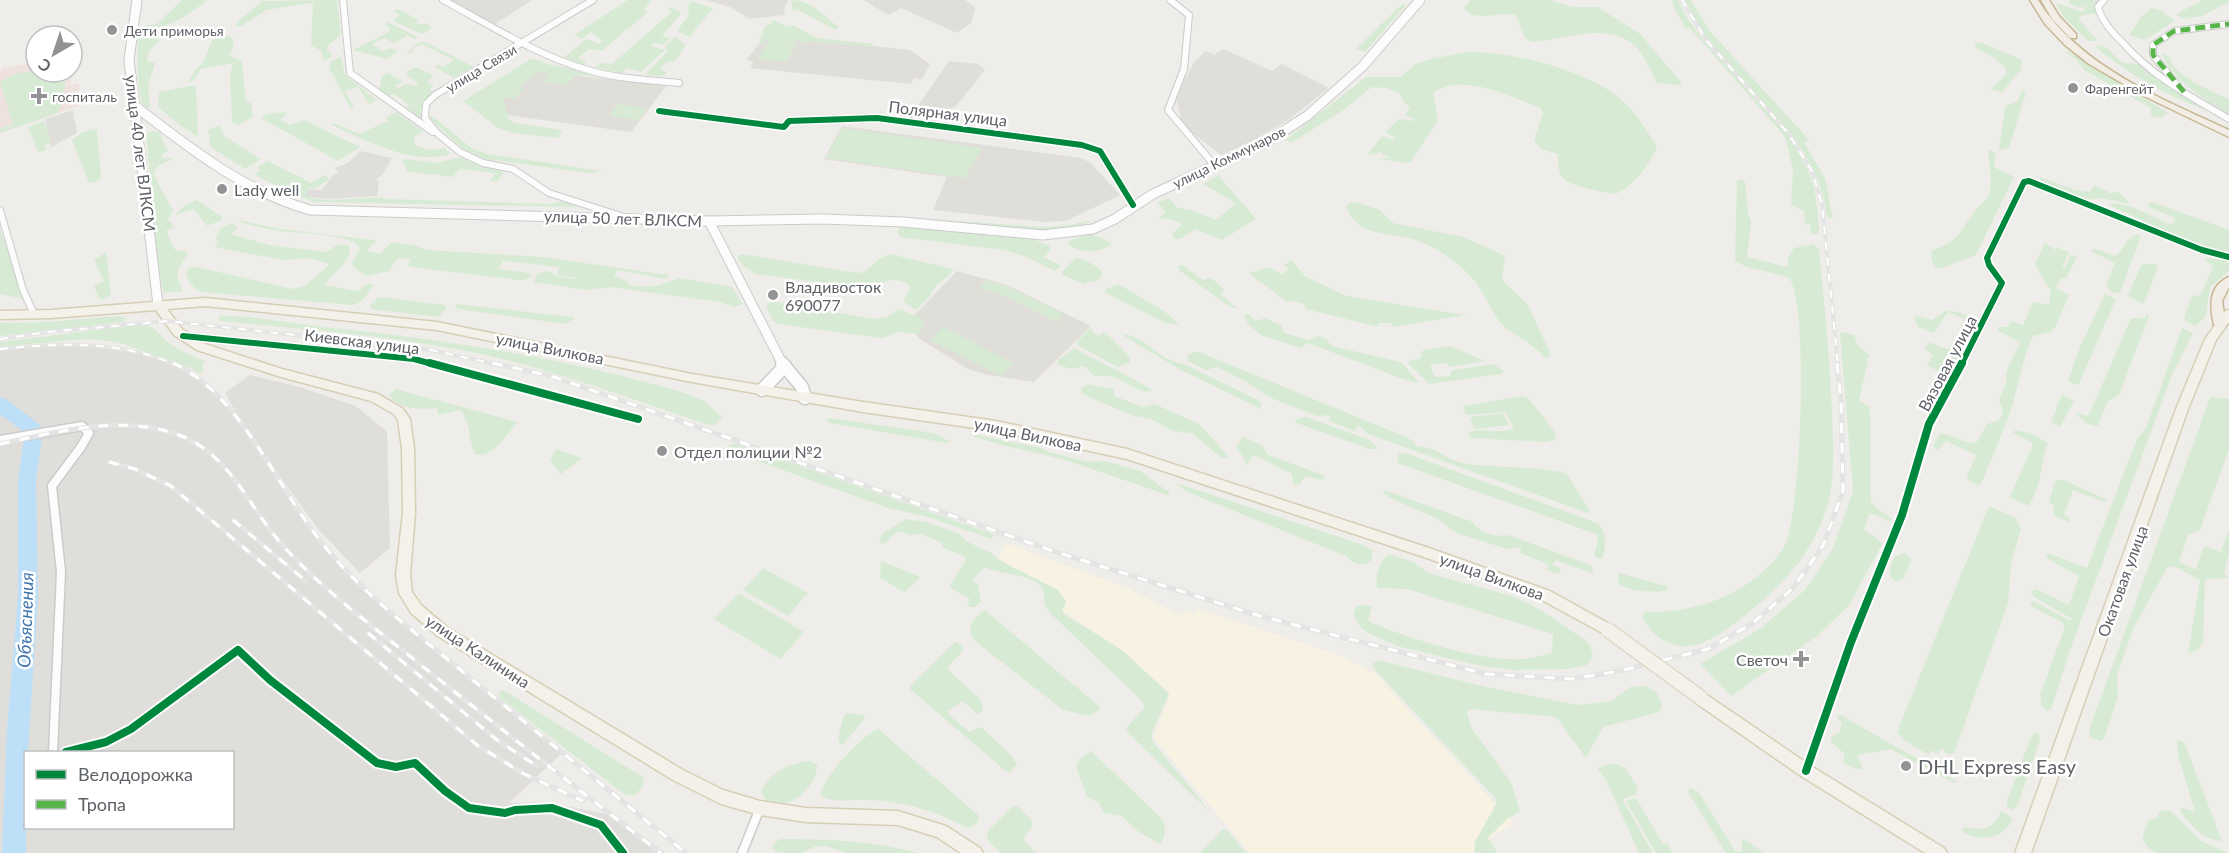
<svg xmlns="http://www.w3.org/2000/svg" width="2229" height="853" font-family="Lato,sans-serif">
<rect width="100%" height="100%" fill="#efede9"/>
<!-- commercial -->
<path fill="#f8f2e2" d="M 1006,543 L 1125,587 L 1182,616 L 1187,611 L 1196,614 L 1199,609 L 1342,656 L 1375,674 L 1514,824 L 1489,838 L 1498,853 L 1250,853 L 1154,738 L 1170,693 L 1124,652 L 1063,611 L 1067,600 L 998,558 Z"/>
<!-- industrial -->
<g fill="#e0deda" fill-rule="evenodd">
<path d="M 451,0 L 532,0 L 495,24 Z"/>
<path d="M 705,0 L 789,0 L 785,6 L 784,15 L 750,19 L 730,7 Z"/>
<path d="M 864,0 L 965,0 L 975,7 L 972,22 L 957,33 L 901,8 L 888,15 Z"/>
<path d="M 1223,49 L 1272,71 L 1281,64 L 1329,88 L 1291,118 L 1253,141 L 1221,155 L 1182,125 L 1176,96 L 1195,61 L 1206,51 L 1214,55 Z"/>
<path d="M 949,61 L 978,64 L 985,70 L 956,106 L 943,112 L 929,124 L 908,120 Z"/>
<path d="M 73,110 L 77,133 L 51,147 L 45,119 Z"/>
<path d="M 361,151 L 392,158 L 382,175 L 376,179 L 379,182 L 377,196 L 327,199 L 303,196 L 309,189 L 322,190 L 334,174 L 339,174 L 335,168 L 348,163 Z"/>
<path d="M 48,344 L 82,344 L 137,351 L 182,366 L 200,378 L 217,392 L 231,410 L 313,532 L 347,572 L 401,621 L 562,753 L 509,803 L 548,802 L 616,816 L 666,853 L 0,853 L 0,349 ZM 26,752 L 232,752 L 232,828 L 26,828 Z"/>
<path d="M 250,375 L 300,387 L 356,406 L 387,432 L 390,548 L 360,573 L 318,529 L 243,425 L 225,393 Z"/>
</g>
<!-- education -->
<g fill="#e0ded8">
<path d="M 766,35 L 910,50 L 930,64 L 922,79 L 914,78 L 911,84 L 750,68 L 753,62 L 747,59 Z"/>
<path d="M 539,71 L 666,86 L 631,132 L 507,115 L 503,99 Z"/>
<path d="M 842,126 L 1081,158 L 1091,163 L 1120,195 L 1066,221 L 1045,222 L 933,210 L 947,177 L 824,159 Z"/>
<path d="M 957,271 L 1007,285 L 1091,326 L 1034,382 L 988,375 L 968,369 L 920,339 L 907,323 Z"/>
</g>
<!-- medical -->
<path fill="#eee1de" d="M 77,59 L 70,85 L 79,84 L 78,106 L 0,133 L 0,73 L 3,68 L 36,62 L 36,72 L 72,72 L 72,60 Z"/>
<!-- green -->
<g fill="#d7ebd4">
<path d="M 182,0 L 208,0 L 184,17 L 159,29 L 155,35 L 159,41 C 153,47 147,52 147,61 L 155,63 L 148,86 L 150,107 L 147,108 L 141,102 C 137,78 136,55 139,30 L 143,26 L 157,24 Z"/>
<path d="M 337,0 L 341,35 L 328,45 L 327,50 L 333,56 L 324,61 L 321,51 L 311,45 L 313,4 L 310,3 L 266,10 L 240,27 L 235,26 L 238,21 L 262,1 Z"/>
<path d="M 628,0 L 652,0 L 644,9 L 647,11 L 646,14 L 627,30 L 618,29 L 625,31 L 602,51 L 589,49 L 578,58 L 586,62 L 584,65 L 564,57 L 587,39 L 599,44 L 603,41 L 591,32 L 582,39 L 574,35 Z"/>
<path d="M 791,0 C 812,0 823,16 839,27 L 836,30 L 798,10 L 793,11 Z"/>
<path d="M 1470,0 L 1548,0 L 1573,7 L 1598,7 L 1640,34 L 1682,83 L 1679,85 L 1657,83 C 1651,72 1645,56 1636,47 C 1609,20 1564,40 1532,42 L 1525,38 L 1516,15 C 1502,11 1472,23 1464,8 Z"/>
<path d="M 1672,0 L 1678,0 C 1688,23 1704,41 1721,60 C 1753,96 1793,131 1810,176 C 1817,193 1818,213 1819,231 L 1817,234 L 1811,234 L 1810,225 L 1805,223 L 1804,211 L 1791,205 L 1793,170 L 1785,137 L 1690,28 L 1685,28 C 1681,15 1675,15 1672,0 Z"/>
<path d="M 1685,0 L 1691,0 L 1710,31 L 1810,141 L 1804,142 L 1825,178 L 1833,219 L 1827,217 C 1815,120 1719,83 1685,0 Z"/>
<path d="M 2069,0 L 2100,0 L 2095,7 L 2097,14 L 2083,15 L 2078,18 L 2098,41 L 2088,41 L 2063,16 L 2056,4 L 2063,5 L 2082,12 L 2088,4 L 2082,8 L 2070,4 Z"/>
<path d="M 2203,0 L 2229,0 L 2229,2 L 2202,16 L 2183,19 L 2176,14 Z"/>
<path d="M 692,1 L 713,8 L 689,37 L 677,31 L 689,15 L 687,6 Z"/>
<path d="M 1402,4 L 1406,5 L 1365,52 L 1356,49 Z"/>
<path d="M 672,7 L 680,12 L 680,15 L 662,36 L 670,38 L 663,45 L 655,43 L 651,46 L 665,50 L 641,72 L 627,68 L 621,74 L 595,67 L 601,63 L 612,64 L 672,12 L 666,9 Z"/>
<path d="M 2152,8 L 2160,10 L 2175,21 L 2144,40 L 2129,35 L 2141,17 Z"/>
<path d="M 398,9 L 419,20 L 416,23 L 421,25 L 426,23 L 432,28 L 422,34 L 393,21 L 400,15 L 393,11 Z"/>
<path d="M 774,20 L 787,27 L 793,25 L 817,38 L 874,44 L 869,47 L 808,41 L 801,43 L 799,41 L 771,38 L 797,42 L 786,62 L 758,59 L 770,39 L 761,44 L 759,41 L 765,27 Z"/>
<path d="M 387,22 L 418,37 L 414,39 L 398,30 L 407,36 L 394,43 L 384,38 L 372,44 L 382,51 L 392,48 L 398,51 L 387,59 L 353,50 L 389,32 L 390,28 L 385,25 Z"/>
<path d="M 223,34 L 231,37 L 234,42 L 230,56 L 242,61 L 246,101 L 251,103 L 253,117 L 238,125 L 232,122 L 230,76 L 233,63 L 201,69 L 194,80 L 188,83 L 196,69 L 203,63 L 214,36 Z"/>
<path d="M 675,37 L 686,45 L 675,61 L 666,62 L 660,70 L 667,72 L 664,76 L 645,75 L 668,51 L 665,46 Z"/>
<path d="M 420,42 L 426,42 L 474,67 L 454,78 L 435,67 L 438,65 L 443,67 L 454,60 L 422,44 L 411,50 L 413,52 L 410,53 L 407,52 Z"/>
<path d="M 1980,42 L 2022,60 L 2021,70 L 2002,92 L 1990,89 L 2005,76 L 2007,69 L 1996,59 L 1975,47 L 1975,43 Z"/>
<path d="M 2100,45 L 2104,46 L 2123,63 L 2139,64 L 2156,79 L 2209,111 C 2168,97 2127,73 2094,46 Z"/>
<path d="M 2068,51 L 2168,113 L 2160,118 L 2151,116 L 2151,108 L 2084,70 L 2077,60 L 2067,53 Z"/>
<path d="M 1466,52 C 1513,51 1588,70 1623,101 C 1637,113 1646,131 1657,146 C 1651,163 1632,188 1615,194 C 1602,191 1565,187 1560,174 C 1558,168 1558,160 1558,154 L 1541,149 L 1534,141 L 1543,113 L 1541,108 C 1509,97 1465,72 1433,93 L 1438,120 L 1410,163 L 1377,159 L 1390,158 L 1380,152 L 1374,155 L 1368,154 L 1382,136 L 1393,140 L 1395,138 L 1385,132 L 1399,119 L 1417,121 L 1405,115 L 1410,107 L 1402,101 L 1401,94 L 1387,88 L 1372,87 L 1342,111 L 1293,142 L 1284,141 L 1366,77 L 1400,77 L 1416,64 L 1427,60 Z"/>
<path d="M 2161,53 L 2170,57 C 2171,74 2214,93 2229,99 L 2229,114 C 2201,98 2176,82 2161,53 Z"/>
<path d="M 341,56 L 345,75 L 377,100 L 369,104 L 358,87 L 345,91 L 354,107 L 351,109 L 329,67 L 331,62 Z"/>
<path d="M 531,59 C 541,59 547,65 555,66 C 568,67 581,70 593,76 L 569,75 L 574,77 L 567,85 L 543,82 L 550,73 L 539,72 L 520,86 L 524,88 L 514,99 L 506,97 L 503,99 L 509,120 L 515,123 L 562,130 L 558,138 L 513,133 L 498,128 L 463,101 Z"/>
<path d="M 416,67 L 434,76 L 427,82 L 434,85 L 430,89 L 435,92 L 421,108 L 422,118 L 424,122 L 403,109 L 409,105 L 394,94 L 387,97 L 379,91 L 382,76 L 388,73 L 403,82 L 395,85 L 399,88 L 405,84 L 416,86 L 418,83 L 406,75 L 408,71 Z"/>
<path d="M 36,70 L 36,72 L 67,72 L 60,110 L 57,113 L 0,133 L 0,128 L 13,124 L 0,82 L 12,75 Z"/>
<path d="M 194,85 L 196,87 L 198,137 L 178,124 L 158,107 L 159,92 Z"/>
<path d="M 2023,90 L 2026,92 L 2009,148 L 2001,150 L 1999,149 L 2005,109 L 2007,105 L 2017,102 Z"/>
<path d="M 618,104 L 647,108 L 638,120 L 609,116 Z"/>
<path d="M 284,112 L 287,114 L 280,120 L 290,125 L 304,120 L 360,147 L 338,161 L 261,118 L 267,114 Z"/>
<path d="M 396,112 L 423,131 L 414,137 L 415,145 L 429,150 L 445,148 L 450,154 C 413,166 364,140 330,124 L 333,123 L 359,134 L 388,121 L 386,117 Z"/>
<path d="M 432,116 L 473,149 L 488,154 L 601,171 L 589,173 L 485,159 L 464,150 L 428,117 Z"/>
<path d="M 44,121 L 51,143 L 45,144 L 46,150 L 38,152 L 28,127 Z"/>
<path d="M 220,125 L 224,136 L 261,159 L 245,169 L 211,147 L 208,130 Z"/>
<path d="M 842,128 L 982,148 L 965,178 L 826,158 Z"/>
<path d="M 97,129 L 101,180 L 89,183 L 72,140 L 83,132 Z"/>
<path d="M 151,131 L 160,132 C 163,140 163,144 168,151 L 161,155 L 164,159 L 173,157 L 174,158 L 158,166 L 153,173 L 173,211 L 168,219 L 174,227 L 166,231 L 175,250 L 188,252 C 179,272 172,267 183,291 L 164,293 L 159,273 L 146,134 Z"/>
<path d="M 1990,150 L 1996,154 L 1994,167 L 2014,177 L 1976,255 L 1939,269 C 1931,265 1930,258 1932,250 C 1963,240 1958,231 1977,209 C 1982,202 1988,200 1990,190 C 1992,177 1989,165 1988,152 Z"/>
<path d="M 461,157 L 480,165 L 504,172 L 497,181 L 490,181 L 496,173 L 459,169 L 453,177 C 439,175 424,173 408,172 L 402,161 L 406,159 L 434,163 Z"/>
<path d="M 268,161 L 311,183 L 324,175 L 330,179 L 314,189 L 310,187 L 305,195 C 323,206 366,194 389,199 L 550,204 L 562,201 L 578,207 L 315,202 L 289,193 L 254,174 L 261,170 L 257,167 Z"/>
<path d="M 1218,175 L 1256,219 L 1222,240 L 1195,229 L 1180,239 L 1175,239 L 1172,234 L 1182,224 L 1172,220 L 1157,218 L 1166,213 L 1157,203 L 1169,198 L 1178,208 L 1192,210 L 1216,220 L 1234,205 L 1234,202 L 1203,184 Z"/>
<path d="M 2040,177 L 2075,190 L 2090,192 L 2094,185 L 2111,193 L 2119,192 L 2130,204 L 2101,198 L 2087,200 L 2045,184 L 2040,180 Z"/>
<path d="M 1741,179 L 1745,182 L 1748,214 L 1751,221 L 1747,257 L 1787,267 L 1789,256 L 1794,248 L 1813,244 L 1819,249 C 1824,303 1830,358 1832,412 C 1833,444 1836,477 1827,507 C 1814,548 1792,575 1760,603 C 1743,617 1718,639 1696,645 C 1673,650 1650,637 1642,615 L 1645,612 C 1697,614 1755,592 1784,547 C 1801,519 1810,297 1788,277 L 1746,267 L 1735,261 L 1737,180 Z"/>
<path d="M 197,200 L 222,217 L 222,220 L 207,226 L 194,209 L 175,215 L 184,206 Z"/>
<path d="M 1356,202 L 1380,210 L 1393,223 L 1463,237 L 1505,256 L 1502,280 L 1528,305 L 1551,355 L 1547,358 L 1543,356 C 1533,343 1515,337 1503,325 C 1494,317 1488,301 1481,290 C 1470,270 1438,247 1416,240 C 1389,231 1358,239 1346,206 L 1350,203 Z"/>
<path d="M 2152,202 L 2229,230 L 2229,252 C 2194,249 2141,219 2108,205 C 2124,197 2157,221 2173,225 L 2175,218 L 2148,207 L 2149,203 Z"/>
<path d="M 884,216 L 1045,227 L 1069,225 L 1098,219 L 1071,229 L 1044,232 Z"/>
<path d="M 242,221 L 280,229 L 374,240 L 376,241 L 367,251 L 380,254 L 392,242 L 413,245 L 427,250 L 543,257 L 667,275 L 669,276 L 665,279 L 618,270 L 614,276 L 628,282 L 627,285 C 650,288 658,287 679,278 L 732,287 L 743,304 L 734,307 L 720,302 L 610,287 L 585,290 L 534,282 L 537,274 L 546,271 L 553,273 L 554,276 L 577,279 L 582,273 L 577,278 L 556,275 L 560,267 L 503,261 L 498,269 L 530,273 L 531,276 L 525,280 L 518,280 L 419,268 L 408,266 L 410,259 L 398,258 L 389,271 L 367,276 L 353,267 L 352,262 L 359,251 L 359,246 C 345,233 300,234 281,231 C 267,229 253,226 240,222 Z"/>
<path d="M 232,223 L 238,227 L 231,234 L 269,245 L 326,252 C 335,247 339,241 350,247 C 350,264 332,273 325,285 L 357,291 L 369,283 L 374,285 L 361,302 L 352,305 L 200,292 C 192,286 187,282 186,271 L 189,268 L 196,267 L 293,289 L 305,286 L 330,264 L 310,258 L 284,260 L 214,247 L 218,242 L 216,237 L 221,228 Z"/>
<path d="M 905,225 L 1033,239 L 1049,246 L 1051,249 L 1044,257 L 1061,266 L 1055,271 L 1027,257 L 1004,250 L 900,237 L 897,233 L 898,230 Z"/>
<path d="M 0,229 L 24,299 L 0,294 Z"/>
<path d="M 1091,234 L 1112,243 C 1100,254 1081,254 1068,244 L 1070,240 Z"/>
<path d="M 2138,234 L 2141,236 L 2120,292 L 2113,293 L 2106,286 L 2115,263 L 2091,251 L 2095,249 L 2115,256 C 2126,249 2122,240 2138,234 Z"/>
<path d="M 2045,243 L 2054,249 L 2048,262 L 2056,247 L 2069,252 L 2062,268 L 2065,267 L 2071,255 L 2077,257 L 2066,278 L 2060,279 L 2056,288 L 2069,295 L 2055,328 L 2051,332 L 2033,336 C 2022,360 2019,384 2011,409 C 2003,434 1991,459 1981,484 L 1977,485 L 1966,478 L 1976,456 L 1974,454 L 1946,441 L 1938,450 L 1933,446 L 1940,433 C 1953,434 1964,445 1977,442 L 1987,424 L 1998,421 L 2001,416 L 2003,411 L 1999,400 L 2007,380 L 2006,373 L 2020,342 L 1997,330 L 1999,327 L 2007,327 L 2011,321 L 2023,325 L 2033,302 L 2049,305 L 2051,292 L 2035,264 Z"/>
<path d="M 106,252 L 111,295 L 102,300 L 99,298 L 94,286 L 104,281 L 94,260 Z"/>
<path d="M 741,254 L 857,273 C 872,272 876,257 890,254 L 952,269 L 951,274 L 936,285 L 930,296 L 916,310 L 905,303 L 904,299 L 910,288 L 907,283 L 892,279 L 869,289 L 756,274 L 742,265 L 737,257 Z"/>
<path d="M 1075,258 C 1084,258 1098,266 1103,274 L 1096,282 L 1090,281 L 1084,284 L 1063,275 L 1062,272 Z"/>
<path d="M 2207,258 L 2229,261 L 2229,271 L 2210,287 L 2206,317 L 2195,326 L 2187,322 L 2184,318 L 2192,296 L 2201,295 L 2213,266 L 2204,260 Z"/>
<path d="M 1291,260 L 1305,276 L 1346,296 L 1465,315 L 1393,327 L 1391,323 L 1378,323 L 1378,327 L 1306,309 L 1304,304 L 1294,301 L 1287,302 L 1249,273 L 1269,267 L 1282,274 L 1289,269 L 1284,265 Z"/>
<path d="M 2150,264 L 2156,264 L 2158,268 L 2144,303 L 2142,304 L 2128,296 L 2141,265 Z"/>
<path d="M 1182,265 L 1203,280 L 1211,278 L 1224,289 L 1220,294 L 1237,308 L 1232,308 L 1180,271 L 1178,266 Z"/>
<path d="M 986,280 L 1006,286 L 1064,314 L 1057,322 L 1005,296 L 980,288 Z"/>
<path d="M 1118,284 L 1164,311 L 1179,325 L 1166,323 L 1104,292 L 1106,289 Z"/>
<path d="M 2105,294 L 2114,298 L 2115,301 L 2079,384 L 2074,385 L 2068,380 L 2081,345 Z"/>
<path d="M 379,297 L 445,305 L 447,308 L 438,317 L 371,309 L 370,305 Z"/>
<path d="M 775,302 L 874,319 L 887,317 L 898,309 L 920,317 L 924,323 L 922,330 L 917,334 L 897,332 L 883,338 L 873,337 L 778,324 L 773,321 L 766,306 L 769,303 Z"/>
<path d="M 457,304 L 573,317 L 574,319 L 565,324 L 459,309 L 455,307 Z"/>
<path d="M 1945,311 C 1956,310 1970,315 1977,324 L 1959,356 L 1943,373 L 1927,366 L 1933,355 L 1925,349 L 1928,343 L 1931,343 L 1949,350 L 1965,319 L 1948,312 L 1934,333 L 1918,327 L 1914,318 L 1918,316 L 1932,320 Z"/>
<path d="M 1248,314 L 1257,321 L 1265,318 L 1282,326 L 1284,333 L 1309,340 L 1318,336 L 1325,338 L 1332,346 L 1401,362 L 1419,383 L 1403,379 L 1308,343 L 1300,348 L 1261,335 L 1248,324 L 1244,315 Z"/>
<path d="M 2147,314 L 2149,316 L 2119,395 L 2107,402 L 2098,426 C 2090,427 2078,419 2076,412 L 2087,416 L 2089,415 L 2131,318 L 2145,318 Z"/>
<path d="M 119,316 L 127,318 L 122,322 L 0,336 L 0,323 L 47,322 Z"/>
<path d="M 220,316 C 250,315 293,324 324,327 C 447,340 569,358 688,394 L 704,401 L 722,417 L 715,425 L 710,425 C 627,398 546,366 461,350 C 382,335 300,329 220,321 L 218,320 Z"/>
<path d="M 145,324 C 156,327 160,336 169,343 C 180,351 192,356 205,361 L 202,366 L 204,372 L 198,373 L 193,369 L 118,342 L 85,339 L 0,347 L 0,342 Z"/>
<path d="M 943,327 L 1013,363 L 1001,376 L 930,340 Z"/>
<path d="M 1090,328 L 1098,336 L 1105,332 L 1130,357 L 1130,362 L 1118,367 L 1077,345 L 1077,342 Z"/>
<path d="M 2182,328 L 2193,333 L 2172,375 L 2070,650 L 2051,709 L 2047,711 L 2042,706 L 2040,695 L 2065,627 L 2063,623 L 2033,607 L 2030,603 L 2033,601 L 2069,620 L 2074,620 L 2034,597 L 2031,592 L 2036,589 L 2069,605 L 2079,576 L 2046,558 L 2048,553 L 2087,568 L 2137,439 L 2146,428 Z"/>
<path d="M 1843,332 L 1854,335 L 1858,346 L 1869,355 L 1859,400 L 1869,407 L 1870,412 L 1871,501 L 1874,506 L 1892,519 L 1891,521 C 1883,521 1877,513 1869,514 L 1864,530 L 1877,538 L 1882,544 L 1850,604 L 1816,637 L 1731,696 L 1700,664 L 1761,628 L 1805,590 L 1832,550 L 1853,492 L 1840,333 Z"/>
<path d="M 1121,334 C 1144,334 1160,362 1184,364 L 1258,400 L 1261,403 L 1261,409 L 1179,369 Z"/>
<path d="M 1450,346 L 1485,361 L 1450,367 L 1446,363 L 1430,365 L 1435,377 L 1450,376 L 1452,370 L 1493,364 L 1504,371 L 1501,374 L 1429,384 L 1407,362 L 1421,358 L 1421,352 L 1424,350 Z"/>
<path d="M 1074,348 L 1150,388 L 1152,391 C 1136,394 1123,377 1108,376 C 1102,375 1099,377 1093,375 L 1084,366 L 1072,369 L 1058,365 L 1058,360 Z"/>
<path d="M 1193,352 L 1199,352 L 1406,437 L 1413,441 L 1418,447 C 1435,445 1446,460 1462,463 C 1496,469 1532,465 1566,473 L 1590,511 L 1588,513 L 1368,434 L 1358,425 L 1355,431 L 1329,421 L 1331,415 L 1317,416 L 1271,398 L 1245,381 L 1217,367 L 1206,370 L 1188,361 L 1187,356 Z"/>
<path d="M 1087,384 L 1114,389 L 1114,396 L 1143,407 L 1155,404 L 1199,424 L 1229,457 L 1222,458 L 1193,434 L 1171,430 L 1151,419 L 1134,416 L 1082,394 L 1081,389 Z"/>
<path d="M 396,389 C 436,401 476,410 517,422 C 508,434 492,459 475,454 C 467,437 473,427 460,410 L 438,415 L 437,408 C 422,410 398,409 389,395 Z"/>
<path d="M 2062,394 L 2074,401 L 2060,427 L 2051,422 Z"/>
<path d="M 1523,396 L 1530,400 L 1556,434 L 1554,440 L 1546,442 L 1470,438 L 1469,432 C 1483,427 1501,435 1514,428 L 1505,412 L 1469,415 L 1466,414 L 1463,406 Z"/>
<path d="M 2212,397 L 2229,399 L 2229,449 L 2200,530 L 2188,535 L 2179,562 L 2196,570 L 2203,548 L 2207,547 L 2221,552 L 2229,529 L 2229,554 L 2224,573 L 2229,578 L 2205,579 L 2203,642 L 2199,649 L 2188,654 L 2200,580 L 2174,566 L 2167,568 L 2134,627 L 2117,675 L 2118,697 L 2105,736 L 2101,741 L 2091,738 L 2089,730 L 2210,398 Z"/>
<path d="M 1503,413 L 1509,425 L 1475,429 L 1470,419 L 1471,417 Z"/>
<path d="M 1306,417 L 1370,440 L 1378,449 L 1369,449 L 1294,422 L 1298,418 Z"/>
<path d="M 829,418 L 934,433 L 951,442 L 946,443 L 830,423 L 826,420 Z"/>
<path d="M 2015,430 L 2033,434 L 2048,443 C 2040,463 2042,488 2028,506 L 2010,497 L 2033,445 L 2031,442 L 2013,433 Z"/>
<path d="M 977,435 L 1042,448 L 1049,452 L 1088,462 L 1105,461 L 1140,471 L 1170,493 L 1168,495 L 1062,459 L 1002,445 L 972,436 Z"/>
<path d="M 1243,437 L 1262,445 L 1268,455 L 1323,475 L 1325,478 L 1321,480 L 1305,476 L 1300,484 L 1294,485 L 1291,473 C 1277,468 1268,460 1253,455 L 1246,466 L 1244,458 L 1236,448 Z"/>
<path d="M 736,443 L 995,535 L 991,539 L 928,517 L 888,508 L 727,450 L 729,445 Z"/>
<path d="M 556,449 L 582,458 L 561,474 L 550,461 Z"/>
<path d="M 1399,453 L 1408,454 L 1597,523 C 1608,531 1605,546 1603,558 L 1598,559 L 1594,555 L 1598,540 L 1596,534 L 1400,464 L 1397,461 Z"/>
<path d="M 2059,480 L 2064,480 L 2107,500 L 2107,503 L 2073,490 L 2064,515 L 2070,518 L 2070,522 L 2053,515 L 2054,507 L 2049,501 L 2055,482 Z"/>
<path d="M 1176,483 L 1364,545 L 1373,551 L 1371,561 C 1362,568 1353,563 1346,556 L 1187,492 Z"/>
<path d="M 1384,490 L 1473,522 C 1480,534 1495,537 1508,535 L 1590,565 L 1594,571 L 1592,573 L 1555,560 L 1553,565 L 1561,568 L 1559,574 L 1547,570 L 1548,564 L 1520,553 L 1521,547 L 1507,549 L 1457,533 L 1438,519 L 1390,498 L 1383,493 Z"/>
<path d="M 1989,506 L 2015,518 L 2021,528 L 2011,564 L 2008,603 L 1954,753 L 1948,754 L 1941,748 L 1938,754 L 1930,750 L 1929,755 L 1905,741 L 1897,732 Z"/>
<path d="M 906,519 L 925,522 L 960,534 L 966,541 L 991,553 L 999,560 L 1058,590 L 1066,602 L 1062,611 L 1064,614 L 1123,651 L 1167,692 L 1169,694 L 1151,735 L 1153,742 L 1211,813 L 1129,734 L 1126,728 L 1145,707 L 1141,700 L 1050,613 C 1041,602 1046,601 1043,591 C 1038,574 997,574 985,567 L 972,580 L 978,584 L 981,601 L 976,607 L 970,607 L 967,604 L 970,599 L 949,587 L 966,560 L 965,557 L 944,548 L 940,542 L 921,534 L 912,535 L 898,531 L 884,544 L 879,542 L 882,534 Z"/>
<path d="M 1904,553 L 1910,557 L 1911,561 L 1903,579 L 1897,582 C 1886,575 1890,567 1894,557 Z"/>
<path d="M 1389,554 L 1415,563 L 1428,573 L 1512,596 L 1541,610 L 1585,640 L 1590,645 L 1593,657 L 1587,665 L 1569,669 L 1514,670 L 1476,665 L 1397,646 L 1370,634 L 1360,627 L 1353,613 L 1358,605 L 1372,606 L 1368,621 C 1404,637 1481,662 1521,659 C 1531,659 1543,655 1552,653 L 1553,634 L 1407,589 L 1377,588 C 1375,577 1379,561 1389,554 Z"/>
<path d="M 881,561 L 919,576 L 919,579 L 904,592 L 880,578 Z"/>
<path d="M 763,568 L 808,593 L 788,616 L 743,590 Z"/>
<path d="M 1619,573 L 1666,586 L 1668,589 L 1665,591 C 1649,592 1633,592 1618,584 Z"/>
<path d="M 739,593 L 804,632 L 780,659 L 714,619 Z"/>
<path d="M 986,611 L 1100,707 L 1100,709 L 1089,716 L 1063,710 L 975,641 C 966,629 971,621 981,612 Z"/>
<path d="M 955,642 L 963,646 L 962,652 L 948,666 L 948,670 L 980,699 L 983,711 L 978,714 L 962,701 L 948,711 L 948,714 L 969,732 L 981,727 L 1010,754 L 1017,764 L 1010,772 L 1006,771 L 910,689 L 910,686 Z"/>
<path d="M 1378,660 L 1486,687 L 1578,705 L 1612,701 L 1630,687 L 1645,686 L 1656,692 L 1662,704 L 1659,712 L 1603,727 L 1586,758 L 1556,717 L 1470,709 L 1467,713 L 1471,727 L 1512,784 L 1520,812 L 1508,818 L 1488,838 L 1498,853 L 1474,853 L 1475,842 L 1496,804 L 1496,799 L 1374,669 L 1373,663 Z"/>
<path d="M 503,690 L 641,776 L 644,779 L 642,788 L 633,796 L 624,794 L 500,698 L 499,692 Z"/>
<path d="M 847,713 L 864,715 L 865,718 L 843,745 L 840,744 L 838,739 L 844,715 Z"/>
<path d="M 1839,714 L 1956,781 L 1958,783 L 1952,782 L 1891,749 L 1858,755 L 1862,769 L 1856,769 L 1843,763 L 1845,754 L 1831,742 L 1831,737 L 1839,733 L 1842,724 L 1837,718 Z"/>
<path d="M 878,729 L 977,814 L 979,817 L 977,823 L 969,828 L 965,827 C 936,811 903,801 869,800 C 855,799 836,803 822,797 L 821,792 C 826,775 861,736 878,729 Z"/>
<path d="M 2035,733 L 2039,734 L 2040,740 L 2017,806 L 2012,810 L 2007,806 L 2007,801 L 2031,737 Z"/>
<path d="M 2177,740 L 2184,742 L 2222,841 C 2205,841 2188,824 2180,810 L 2181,808 L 2195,811 L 2178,756 Z"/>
<path d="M 1091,751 L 1161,818 C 1166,826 1167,837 1160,844 L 1139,832 L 1122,816 L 1104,813 L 1098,802 L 1087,797 L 1076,766 L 1079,760 Z"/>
<path d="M 810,761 L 817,765 C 818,780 800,801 785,803 C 778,804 772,802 766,800 L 761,792 C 770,772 789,763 810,761 Z"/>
<path d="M 1614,763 L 1625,768 L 1638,788 L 1636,794 L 1623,799 L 1624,802 L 1653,853 L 1639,853 L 1606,780 L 1597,768 Z"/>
<path d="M 1690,787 L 1700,794 L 1735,851 L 1742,852 L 1742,840 L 1745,839 L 1764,853 L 1726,853 L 1688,792 Z"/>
<path d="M 1636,798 L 1663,844 L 1667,843 L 1673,853 L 1656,853 L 1626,801 Z"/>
<path d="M 1013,806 L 1017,806 L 1032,820 L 1032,827 L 1024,837 L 1026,843 L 1037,853 L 1001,853 L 987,840 L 988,831 Z"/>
<path d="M 2161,810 L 2171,811 L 2201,841 L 2228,853 L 2155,853 L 2148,847 L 2142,838 L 2148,821 L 2156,818 Z"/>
<path d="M 2001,811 L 2013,818 C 2006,839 1977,844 1961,830 L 1964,827 C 1983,831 1993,830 2001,811 Z"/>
<path d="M 1223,829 L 1228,831 L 1246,853 L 1200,853 Z"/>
<path d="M 781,839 C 828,839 873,841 919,853 L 847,853 L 826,846 L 816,846 L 801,853 L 778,853 L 773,848 L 774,843 Z"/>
</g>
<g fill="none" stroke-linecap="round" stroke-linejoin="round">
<!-- river -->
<path fill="#bde0f8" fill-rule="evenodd" d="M 0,397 L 6,399 L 40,425 L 43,430 L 36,480 L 38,596 L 28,752 L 26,752 L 26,853 L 2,853 L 7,730 L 18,596 L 18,480 L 25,433 L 0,414 Z"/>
<defs>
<g id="minor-far1">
<path d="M 343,0 L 350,73 L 433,132"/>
<path d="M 443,0 C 490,25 536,55 588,70 C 617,79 649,80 679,83"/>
<path d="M 593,0 L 435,95 L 426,104 L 425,118 L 437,133 L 460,152 L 483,163 L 513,169 L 549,193 L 624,217"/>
<path d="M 1170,0 L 1189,15 L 1184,69 L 1168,110 L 1215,166"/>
<path d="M 2104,0 L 2098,7 C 2102,21 2111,31 2121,41 C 2153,77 2188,95 2229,119"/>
<path d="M 2178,86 L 2153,55 L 2153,45 L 2174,31 L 2229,24"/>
<path d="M 659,111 L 784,127 L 789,121 L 877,118 L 1082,145 L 1100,151 L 1133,205"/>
<path d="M 0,210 L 23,290 L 34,314"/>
<path d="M 186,336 L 414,359 L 436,365"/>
<path d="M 1961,365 L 2002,283 L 1989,265 L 1987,258 L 2024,182 L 2029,181 L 2202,250 L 2229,257"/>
</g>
<g id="minor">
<path d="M 430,363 L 638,419"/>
<path d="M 0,440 L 82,426 L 89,433 L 81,447 L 52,486 L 61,572 L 53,752"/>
<path d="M 66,752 L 106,742 L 131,729 L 238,650 L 270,680 L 377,763 L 396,767 L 415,763 L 445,791 L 469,808 L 505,813 L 515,810 L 552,808 L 601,825 L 623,853"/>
<path d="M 1806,771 L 1851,642 L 1902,515 L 1929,424 L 1962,363"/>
<path d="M 742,853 L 760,808"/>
</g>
<g id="secondary-far1">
<path d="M 137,0 L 129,60 L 158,305"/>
<path d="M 135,106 C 190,148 243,191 310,210 L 709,221 L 823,219 L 903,222 L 1043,235 L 1093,229 L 1115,219 L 1153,194 L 1268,141 L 1307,116 L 1362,67 L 1420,0"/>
<path d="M 709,221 L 783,365"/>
</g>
<g id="secondary">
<path d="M 782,363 L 802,387 L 805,398"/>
<path d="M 762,390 L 785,366"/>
</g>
<g id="primary">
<path d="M 205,298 L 437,322 L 692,374 L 863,402 L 996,421 L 1127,449 L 1429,548 L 1550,591 L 1613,626 L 1615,630 L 1613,634 L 1608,636 L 1540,599 L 1427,558 L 1127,459 L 996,431 L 863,412 L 692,382 L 437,330 L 205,306 L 167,309 L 182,329 L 205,344 L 282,369 L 378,394 L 402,408 L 410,419 L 414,448 L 415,513 L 410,575 L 412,592 L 421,605 L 448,628 L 683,770 L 723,790 L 760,801 L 806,808 L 898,811 L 946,826 L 980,848 L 983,853 L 961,853 L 937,837 L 898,825 L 806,822 L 760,815 L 721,804 L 673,780 L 438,636 L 411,613 L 399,593 L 396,575 L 403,513 L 402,448 L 398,420 L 394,414 L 371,401 L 281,377 L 197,350 L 174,335 L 156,310 L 51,318 L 0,319 L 0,311 L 51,310 Z"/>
<path d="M 2229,310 L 2229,322 L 2216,340 L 2188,409 L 2031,853 L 2015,853 L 2176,409 L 2205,339 L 2225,311 Z"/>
<path d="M 1701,691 L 1811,766 L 1944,848 L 1947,853 L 1925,853 L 1801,776 L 1696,703 L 1694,698 L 1696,693 Z"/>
</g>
<g id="trunk">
<path d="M 2030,0 L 2038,0 C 2080,67 2160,98 2229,130 L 2229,137 L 2146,97 L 2089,64 L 2065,45 L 2045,24 Z"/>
<path d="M 2041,0 L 2049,0 L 2059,16 L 2076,34 L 2076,38 L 2070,38 L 2052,19 Z"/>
<path d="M 2229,277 L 2229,287 L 2222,301 L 2226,325 L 2220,329 L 2214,325 C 2210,307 2208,286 2229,277 Z"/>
</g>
</defs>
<!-- minor-far1 casing -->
<use href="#minor-far1" stroke="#cbcbcb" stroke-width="8"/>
<!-- minor casing -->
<use href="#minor" stroke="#cbcbcb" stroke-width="11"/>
<!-- secondary-far1 casing -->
<use href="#secondary-far1" stroke="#cbcbcb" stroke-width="11"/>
<!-- secondary casing -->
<use href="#secondary" stroke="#cbcbcb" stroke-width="15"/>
<!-- primary casing -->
<use href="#primary" stroke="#d7ceb6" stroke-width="3"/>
<!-- trunk casing -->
<use href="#trunk" stroke="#c7b795" stroke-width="3"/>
<!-- minor-far1 -->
<use href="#minor-far1" stroke="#fdfcfc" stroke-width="6"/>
<!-- minor -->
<use href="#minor" stroke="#fdfcfc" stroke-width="8"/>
<!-- secondary-far1 -->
<use href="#secondary-far1" stroke="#fdfcfc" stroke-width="9"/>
<!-- secondary -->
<use href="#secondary" stroke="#fdfcfc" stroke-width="12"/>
<!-- primary -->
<use href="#primary" fill="#f3f1e9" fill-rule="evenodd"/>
<!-- trunk -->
<use href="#trunk" fill="#f2eee6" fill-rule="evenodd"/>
<defs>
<g id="rail-far1">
<path d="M 1682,0 L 1707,41 L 1788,133 L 1812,171 L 1822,205 L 1838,365"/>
<path d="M 0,339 L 48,332 L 168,321 L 431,350 L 500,365"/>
<path d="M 0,349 C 60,343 119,340 176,365"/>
</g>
<g id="rail">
<path d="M 173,363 C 236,391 273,478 313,531 C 355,589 414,631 468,676 C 541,735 613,794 686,853"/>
<path d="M 493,363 L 551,376 L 1056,552 L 1260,616 L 1486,674 L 1573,679 L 1619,671 L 1708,649 L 1753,623 L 1793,588 L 1823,546 L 1843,491 L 1841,401 L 1837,363"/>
<path d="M 0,444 C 56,432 122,414 179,435 C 232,455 249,509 285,548 C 327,594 378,630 426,669 C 504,731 582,793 661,853"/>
<path d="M 109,462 L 135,469 L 171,486 L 477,745 L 524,774 L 583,801"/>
<path d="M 233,520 L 306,581"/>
<path d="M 368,633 L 497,740 L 537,766"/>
</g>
</defs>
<!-- rail-far1 casing -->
<use href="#rail-far1" stroke="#e3e4e3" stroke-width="4"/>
<!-- rail casing -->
<use href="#rail" stroke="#e3e4e3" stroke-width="5"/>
<!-- rail-far1 -->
<use href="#rail-far1" stroke="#fff" stroke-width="2" stroke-dasharray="8" stroke-linecap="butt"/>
<!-- rail -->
<use href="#rail" stroke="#fff" stroke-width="3" stroke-dasharray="10" stroke-linecap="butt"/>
<defs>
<path id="primary-bridge" d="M 1608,630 L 1701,698"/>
</defs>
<!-- primary-bridge casing -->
<use href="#primary-bridge" stroke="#d7ceb6" stroke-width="16" stroke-linecap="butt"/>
<!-- primary-bridge -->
<use href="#primary-bridge" stroke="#f3f1e9" stroke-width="14"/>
<!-- quiet -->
<path stroke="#58b549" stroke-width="5" stroke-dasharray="10 5" stroke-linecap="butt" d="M 2184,92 L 2153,55 L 2153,45 L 2174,31 L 2229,24"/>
<defs>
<g id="cycleway-far1">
<path d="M 659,111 L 784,127 L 789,121 L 877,118 L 1082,145 L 1100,151 L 1133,205"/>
<path d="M 183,336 L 414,359 L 436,365"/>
<path d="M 1961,365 L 2002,283 L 1989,265 L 1987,258 L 2024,182 L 2029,181 L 2202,250 L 2229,257"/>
</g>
<g id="cycleway">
<path d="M 430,363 L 638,419"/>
<path d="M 66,752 L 106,742 L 131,729 L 238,650 L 270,680 L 377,763 L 396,767 L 415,763 L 445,791 L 469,808 L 505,813 L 515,810 L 552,808 L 601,825 L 623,853"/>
<path d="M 1806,771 L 1851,642 L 1902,515 L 1929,424 L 1962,363"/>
</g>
</defs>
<!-- cycleway-far1 casing -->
<use href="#cycleway-far1" stroke="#fff" stroke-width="9"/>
<!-- cycleway casing -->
<use href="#cycleway" stroke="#fff" stroke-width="12"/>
<!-- cycleway-far1 -->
<use href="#cycleway-far1" stroke="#00873e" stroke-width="6"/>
<!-- cycleway -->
<use href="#cycleway" stroke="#00873e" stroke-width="8"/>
</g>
<!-- markers -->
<g fill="#919394" stroke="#fff" stroke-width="2">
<circle cx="112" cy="30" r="6"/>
<circle cx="2073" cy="88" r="6"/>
<path d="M36 87h6v6h6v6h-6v6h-6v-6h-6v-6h6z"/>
<circle cx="222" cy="189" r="6"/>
<circle cx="773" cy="295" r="6"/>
<circle cx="662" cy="451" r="6"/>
<path d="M1798 650h6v6h6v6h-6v6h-6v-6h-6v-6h6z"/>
<circle cx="1906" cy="766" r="6"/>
</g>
<g text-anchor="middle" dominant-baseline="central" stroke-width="5" stroke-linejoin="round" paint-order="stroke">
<!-- far-poi labels -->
<g font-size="14" fill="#5e6267" stroke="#fff" text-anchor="start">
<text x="124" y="30">Дети приморья</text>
<text x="2085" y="88">Фаренгейт</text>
<text x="52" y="96">госпиталь</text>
</g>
<!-- far-street labels -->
<g font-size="14" fill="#5e6267" stroke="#fff">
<text transform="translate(481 68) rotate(-31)">улица Связи</text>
<text transform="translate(1229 157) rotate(-26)">улица Коммунаров</text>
</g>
<!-- street labels -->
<g font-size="16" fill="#5e6267" stroke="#fff">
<text transform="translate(948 113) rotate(7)">Полярная улица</text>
<text transform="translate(141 153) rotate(83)">улица 40 лет ВЛКСМ</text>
<text transform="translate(623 218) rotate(2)">улица 50 лет ВЛКСМ</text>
<text transform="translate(362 341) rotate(7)">Киевская улица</text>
<text transform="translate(550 348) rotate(11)">улица Вилкова</text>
<text transform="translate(1947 363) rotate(-62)">Вязовая улица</text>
<text transform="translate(1028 434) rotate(12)">улица Вилкова</text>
<text transform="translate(1492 576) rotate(20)">улица Вилкова</text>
<text transform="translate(2122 581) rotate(-70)">Окатовая улица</text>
<text transform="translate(478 651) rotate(33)">улица Калинина</text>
</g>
<!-- poi labels -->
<g font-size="16" fill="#5e6267" stroke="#fff" text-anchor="start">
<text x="234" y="189">Lady well</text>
<text x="785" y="286">Владивосток<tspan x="785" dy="18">690077</tspan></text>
<text x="674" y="451">Отдел полиции №2</text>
<text x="1788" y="659" text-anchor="end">Светоч</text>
</g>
<!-- water labels -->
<g font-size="18" font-style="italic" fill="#3d74ad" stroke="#fff">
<text transform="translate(25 620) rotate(-88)">Объяснения</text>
</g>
<!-- near-poi labels -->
<g font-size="20" fill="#5e6267" stroke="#fff" text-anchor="start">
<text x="1918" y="766">DHL Express Easy</text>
</g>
</g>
<!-- legend -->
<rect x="24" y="751" width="210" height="78" fill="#ffffff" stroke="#bfc0c2" stroke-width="1.5"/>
<rect x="36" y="770" width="30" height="9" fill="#00873e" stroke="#bfc0c2" stroke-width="1.5"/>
<text x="78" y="781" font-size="18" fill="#5e6267">Велодорожка</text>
<rect x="36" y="800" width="30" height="9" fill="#58b549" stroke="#bfc0c2" stroke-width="1.5"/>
<text x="78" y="811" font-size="18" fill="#5e6267">Тропа</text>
<!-- north arrow -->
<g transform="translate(54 54) rotate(219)"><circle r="28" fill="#ffffff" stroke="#bfc0c2" stroke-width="1.5"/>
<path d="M0-4.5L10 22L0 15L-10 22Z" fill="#919394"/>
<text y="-9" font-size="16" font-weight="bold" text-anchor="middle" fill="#5e6267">С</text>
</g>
</svg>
